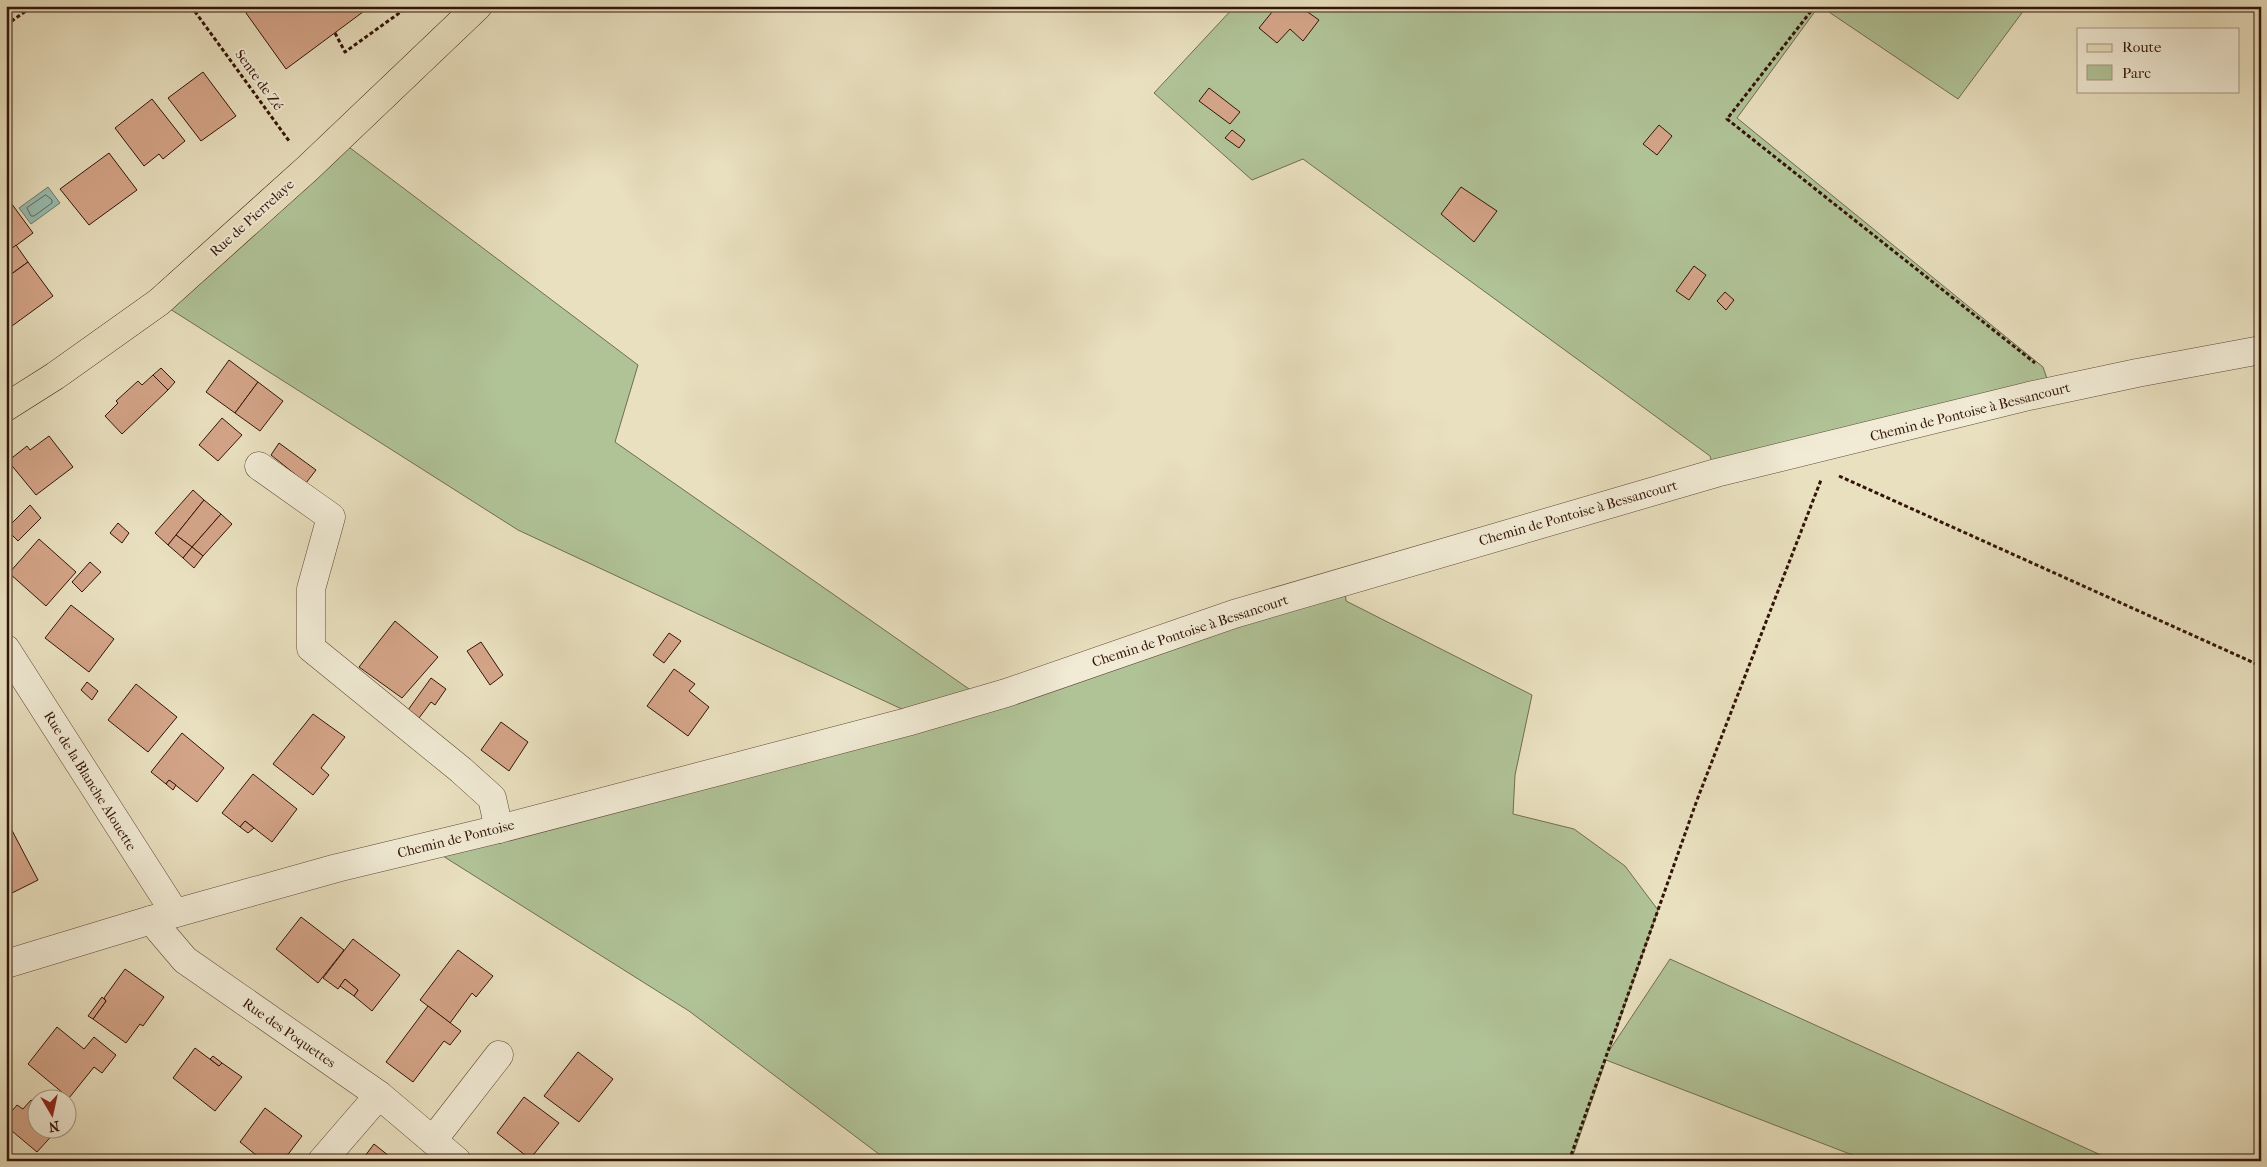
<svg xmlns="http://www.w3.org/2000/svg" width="2267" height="1167" font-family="'IM FELL French Canon',serif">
<rect width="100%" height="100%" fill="#e9e0bf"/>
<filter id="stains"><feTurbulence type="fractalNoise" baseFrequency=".004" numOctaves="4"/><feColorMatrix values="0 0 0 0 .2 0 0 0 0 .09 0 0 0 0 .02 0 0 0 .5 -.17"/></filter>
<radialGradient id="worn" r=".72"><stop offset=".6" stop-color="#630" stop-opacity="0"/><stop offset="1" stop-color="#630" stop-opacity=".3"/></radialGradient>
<!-- green -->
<g fill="#b0c397" stroke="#726c50">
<path d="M 1235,6 L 1819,6 L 1737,118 L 2043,367 L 2055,402 L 1719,486 L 1710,456 L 1303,159 L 1252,180 L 1154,93 Z"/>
<path d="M 1820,6 L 2027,6 L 1958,99 Z"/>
<path d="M 329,132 L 638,365 L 615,442 L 992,705 L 1345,590 L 1346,601 L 1532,695 L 1515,775 L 1513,814 L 1574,829 L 1625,866 L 1658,910 L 1609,1051 L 1670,959 L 2114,1161 L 1868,1161 L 1606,1060 L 1571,1161 L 888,1161 L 689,1011 L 427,846 L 936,725 L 518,530 L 159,302 Z"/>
</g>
<!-- water -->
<path fill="#97bdb1" stroke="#6f796d" d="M 48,187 L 60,203 L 31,224 L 19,208 Z"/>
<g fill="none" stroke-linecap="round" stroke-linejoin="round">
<!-- shore -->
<path stroke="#65685c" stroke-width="1" d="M 46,195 L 52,200 L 52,203 L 34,216 L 31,216 L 27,208 Z"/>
</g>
<!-- building -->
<g fill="#d4a488" stroke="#331408">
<path d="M 254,6 L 371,6 L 286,69 L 246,13 Z"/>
<path d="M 1277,6 L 1299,6 L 1319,20 L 1303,41 L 1290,29 L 1277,43 L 1259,28 Z"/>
<path d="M 203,72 L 236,116 L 201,141 L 168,98 Z"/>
<path d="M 1209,88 L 1240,112 L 1230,124 L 1199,101 Z"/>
<path d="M 152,99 L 185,141 L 163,159 L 159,154 L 144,166 L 115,128 Z"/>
<path d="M 1659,125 L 1672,136 L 1657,155 L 1643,144 Z"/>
<path d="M 1232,130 L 1245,140 L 1239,148 L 1225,138 Z"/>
<path d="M 109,153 L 137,190 L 89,225 L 60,189 Z"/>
<path d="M 1461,187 L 1497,211 L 1474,242 L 1441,214 Z"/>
<path d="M 6,196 L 33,233 L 6,253 Z"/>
<path d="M 16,245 L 28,262 L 7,277 L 6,253 Z"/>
<path d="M 28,262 L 53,296 L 12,326 L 6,318 L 6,278 Z"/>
<path d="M 1694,266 L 1706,275 L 1689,300 L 1676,291 Z"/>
<path d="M 1725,292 L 1734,300 L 1726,310 L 1717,301 Z"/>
<path d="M 229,360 L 258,382 L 235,413 L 206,392 Z"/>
<path d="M 161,368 L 175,382 L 168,390 L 153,375 Z"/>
<path d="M 153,375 L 168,390 L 122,434 L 105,416 L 118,403 L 116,401 L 138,381 L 142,385 Z"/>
<path d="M 258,382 L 283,401 L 260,431 L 235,413 Z"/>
<path d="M 222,418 L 242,435 L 218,461 L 199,445 Z"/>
<path d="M 49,436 L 73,467 L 36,495 L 8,461 L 27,446 L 30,450 Z"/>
<path d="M 279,443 L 316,470 L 306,483 L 271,455 Z"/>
<path d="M 193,490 L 204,500 L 168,545 L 155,533 Z"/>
<path d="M 204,500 L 221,514 L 192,547 L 176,535 Z"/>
<path d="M 30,505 L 41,518 L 18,541 L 6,529 Z"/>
<path d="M 221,514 L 232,524 L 203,556 L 192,547 Z"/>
<path d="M 118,523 L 129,533 L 122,543 L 110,533 Z"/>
<path d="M 176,535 L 192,547 L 183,558 L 168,545 Z"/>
<path d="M 39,539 L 76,572 L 46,606 L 9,573 Z"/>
<path d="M 192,547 L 203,556 L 194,568 L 183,558 Z"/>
<path d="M 90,562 L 101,572 L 82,592 L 72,582 Z"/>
<path d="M 71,605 L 114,639 L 89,672 L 45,638 Z"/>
<path d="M 395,621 L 438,657 L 402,698 L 359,667 Z"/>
<path d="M 669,633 L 681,641 L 664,663 L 653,655 Z"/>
<path d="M 481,642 L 503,675 L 490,685 L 467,651 Z"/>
<path d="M 674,669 L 695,684 L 689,691 L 709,707 L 688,736 L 647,706 Z"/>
<path d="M 431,678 L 446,689 L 435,705 L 431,702 L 419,718 L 408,710 Z"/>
<path d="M 87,682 L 98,691 L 92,700 L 81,690 Z"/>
<path d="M 136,684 L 177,717 L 148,752 L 108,720 Z"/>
<path d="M 313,714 L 345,737 L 321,768 L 329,775 L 313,795 L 273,764 Z"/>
<path d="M 501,722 L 528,742 L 509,771 L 481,750 Z"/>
<path d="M 182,733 L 224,768 L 197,802 L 169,780 L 166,784 L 151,772 Z"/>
<path d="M 6,764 L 11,771 L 6,774 Z"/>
<path d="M 253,774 L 297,809 L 272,842 L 245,821 L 240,827 L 222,813 Z"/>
<path d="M 169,780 L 176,785 L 173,790 L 166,784 Z"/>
<path d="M 6,819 L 38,880 L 6,896 Z"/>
<path d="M 245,821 L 254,828 L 248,833 L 240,827 Z"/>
<path d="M 301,917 L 344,950 L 318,983 L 276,949 Z"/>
<path d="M 353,939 L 400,975 L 372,1011 L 354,996 L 358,990 L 345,979 L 338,989 L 323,978 Z"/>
<path d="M 458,950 L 493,976 L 476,997 L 472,993 L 450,1023 L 420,1000 Z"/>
<path d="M 125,969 L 164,997 L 143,1026 L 140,1024 L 126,1043 L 93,1019 L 106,1001 L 104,998 Z"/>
<path d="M 345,979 L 358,990 L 354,996 L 340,986 Z"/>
<path d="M 102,997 L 106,1001 L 93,1019 L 88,1016 Z"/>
<path d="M 428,1006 L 461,1031 L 450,1045 L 444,1041 L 413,1082 L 386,1062 Z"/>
<path d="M 57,1027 L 84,1049 L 94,1037 L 116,1055 L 102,1073 L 94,1067 L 69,1098 L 28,1064 Z"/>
<path d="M 195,1048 L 219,1066 L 222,1063 L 242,1077 L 215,1111 L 173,1078 Z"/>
<path d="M 578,1052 L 613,1079 L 579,1122 L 544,1096 Z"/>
<path d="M 213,1056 L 222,1063 L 219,1066 L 210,1059 Z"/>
<path d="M 524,1097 L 559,1123 L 530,1159 L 497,1133 Z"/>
<path d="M 31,1100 L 38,1105 L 38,1130 L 57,1130 L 37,1152 L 6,1126 L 6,1118 L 17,1105 L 23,1109 Z"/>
<path d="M 265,1108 L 302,1136 L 283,1161 L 251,1161 L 256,1155 L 240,1142 Z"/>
<path d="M 374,1144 L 389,1156 L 386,1161 L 362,1160 Z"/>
</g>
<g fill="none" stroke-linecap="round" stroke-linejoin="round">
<defs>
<g id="minor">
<path d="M 259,466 L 331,517 L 311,589 L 311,648 L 461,770 L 492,798 L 499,829"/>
<path d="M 6,649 L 175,913"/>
<path d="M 151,920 L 185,960 L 379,1095 L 457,1161"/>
<path d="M 6,964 L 151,920 L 337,868 L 499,829 L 907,722 L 1006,693 L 1234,614 L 1716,473 L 2029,396 L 2137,373 L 2261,350"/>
<path d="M 433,1140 L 499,1055"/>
<path d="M 322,1161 L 379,1095"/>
</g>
<path id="major" d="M 6,407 L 55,376 L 159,302 L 308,168 L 478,6"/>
</defs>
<!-- minor casing -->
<use href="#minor" stroke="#604736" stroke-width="29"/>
<!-- major casing -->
<use href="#major" stroke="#331408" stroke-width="29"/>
<!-- path -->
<g stroke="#331408" stroke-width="3" stroke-dasharray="4 2.5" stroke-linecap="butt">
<path d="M 191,6 L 289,141"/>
<path d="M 1815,6 L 1727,119 L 2035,363"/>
<path d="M 6,25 L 33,6"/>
<path d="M 335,33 L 345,52 L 409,6"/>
<path d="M 1839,476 L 2261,666"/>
<path d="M 1569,1161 L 1697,800 L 1821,480"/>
</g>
<!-- minor -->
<use href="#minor" stroke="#f1ebd5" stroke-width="28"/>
<!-- major -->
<use href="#major" stroke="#e9e0bf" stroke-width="28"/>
</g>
<g text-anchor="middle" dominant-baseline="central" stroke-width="4" stroke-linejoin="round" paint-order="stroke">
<!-- street labels -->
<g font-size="14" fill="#331408" stroke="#f1ebd5">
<text transform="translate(259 80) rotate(54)">Sente de Zé</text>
<text transform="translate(252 218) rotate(-42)">Rue de Pierrelaye</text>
<text transform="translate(1970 412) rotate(-14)">Chemin de Pontoise à Bessancourt</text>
<text transform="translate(1578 513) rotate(-16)">Chemin de Pontoise à Bessancourt</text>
<text transform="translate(1190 631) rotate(-18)">Chemin de Pontoise à Bessancourt</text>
<text transform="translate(90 781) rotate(58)">Rue de la Blanche Alouette</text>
<text transform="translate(456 839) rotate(-14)">Chemin de Pontoise</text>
<text transform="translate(289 1033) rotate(35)">Rue des Poquettes</text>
</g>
</g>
<!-- margin -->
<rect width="2267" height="1167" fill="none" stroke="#e9e0bf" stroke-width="25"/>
<rect x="8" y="8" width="2252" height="1152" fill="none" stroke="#331408" stroke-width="2.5"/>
<rect x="12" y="12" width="2242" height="1142" fill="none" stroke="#331408"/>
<!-- legend -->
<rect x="2077" y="28" width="162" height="65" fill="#f1ebd5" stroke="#a59583"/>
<rect x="2087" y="44" width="25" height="8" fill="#e9e0bf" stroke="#a59583"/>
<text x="2122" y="52" font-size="15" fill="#331408">Route</text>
<rect x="2087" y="65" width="25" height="15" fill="#b0c397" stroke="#a59583"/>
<text x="2122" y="78" font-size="15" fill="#331408">Parc</text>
<!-- north arrow -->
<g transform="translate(52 1114) rotate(171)"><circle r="24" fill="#f1ebd5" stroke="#a59583"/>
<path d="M0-4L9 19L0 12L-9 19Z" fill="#8f2418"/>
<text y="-8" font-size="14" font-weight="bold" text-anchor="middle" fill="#331408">N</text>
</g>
<rect width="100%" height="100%" filter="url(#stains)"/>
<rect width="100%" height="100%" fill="url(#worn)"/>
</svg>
